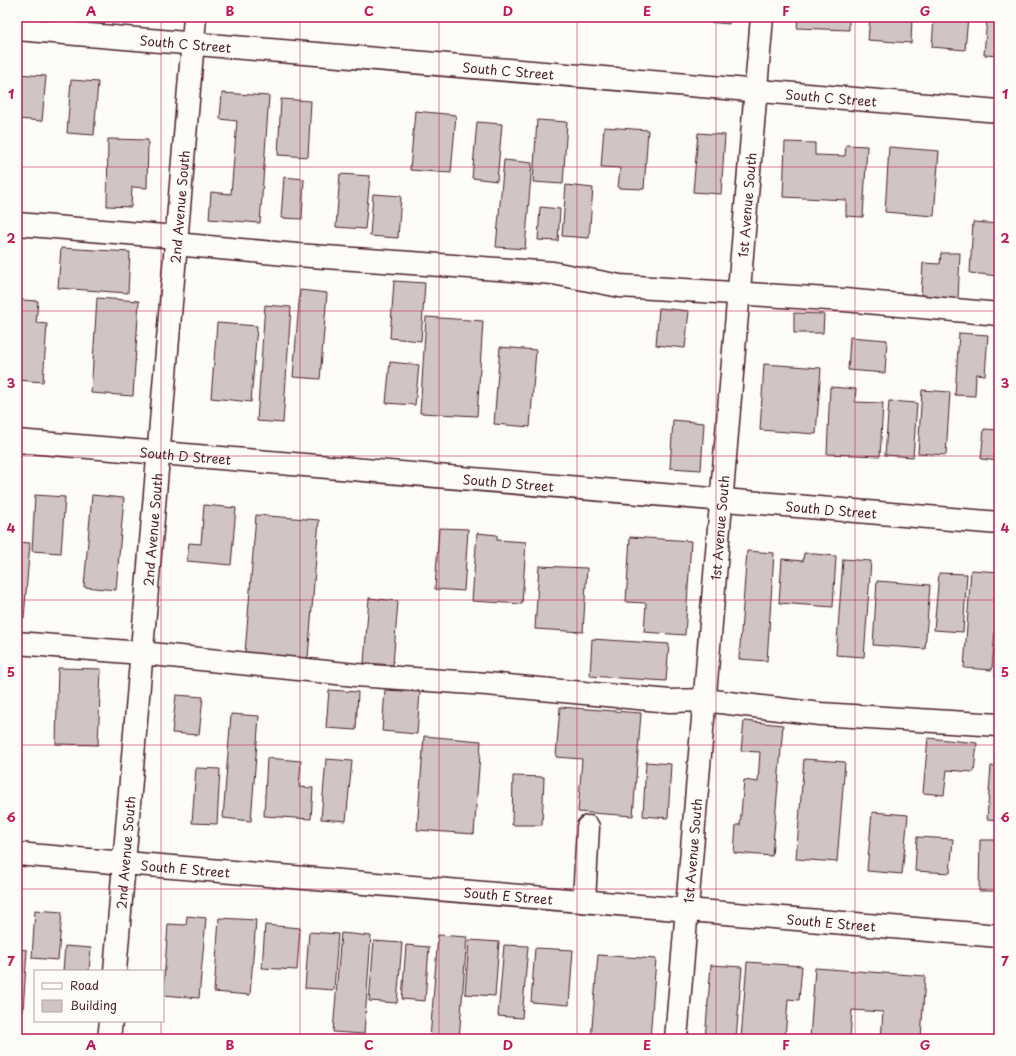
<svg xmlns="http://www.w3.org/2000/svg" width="1016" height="1056" font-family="'Playpen Sans',sans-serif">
<rect width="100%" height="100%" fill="#fdfcf7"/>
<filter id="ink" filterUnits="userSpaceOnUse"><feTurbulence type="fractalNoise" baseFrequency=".025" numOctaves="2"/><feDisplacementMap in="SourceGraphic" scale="8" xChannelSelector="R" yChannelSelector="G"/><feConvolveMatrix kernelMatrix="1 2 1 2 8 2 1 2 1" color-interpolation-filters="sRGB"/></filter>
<g filter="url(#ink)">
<!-- building -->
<g fill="#d0c5c4" stroke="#4a1f2b">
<path d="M 687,17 L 729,17 L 729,24 L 687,20 Z"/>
<path d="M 798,17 L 849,17 L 849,30 L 797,28 Z"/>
<path d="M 870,17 L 912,17 L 911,43 L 868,40 Z"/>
<path d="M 934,17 L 968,17 L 965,50 L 932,47 Z"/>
<path d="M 987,17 L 999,17 L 999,56 L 984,55 Z"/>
<path d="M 17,74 L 46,76 L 42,121 L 17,119 Z"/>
<path d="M 71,80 L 98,82 L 94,135 L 67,133 Z"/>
<path d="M 222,93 L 269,96 L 260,223 L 209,219 L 211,192 L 231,194 L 237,121 L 220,119 Z"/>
<path d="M 281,99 L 311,101 L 308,157 L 278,155 Z"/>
<path d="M 415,111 L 456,115 L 451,173 L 410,170 Z"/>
<path d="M 537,120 L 567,122 L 563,184 L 533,182 Z"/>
<path d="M 477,122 L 502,124 L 497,181 L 472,178 Z"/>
<path d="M 604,127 L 648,130 L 644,189 L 618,188 L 620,168 L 601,167 Z"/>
<path d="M 698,133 L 725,135 L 721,194 L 693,192 Z"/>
<path d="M 108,139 L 148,140 L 147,188 L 132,187 L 131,207 L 107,206 Z"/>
<path d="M 785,142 L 815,143 L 815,155 L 845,156 L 846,145 L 867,146 L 863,217 L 846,216 L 846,200 L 783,197 Z"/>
<path d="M 889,147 L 939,151 L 934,216 L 885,212 Z"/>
<path d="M 504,160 L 532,163 L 525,249 L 496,247 Z"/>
<path d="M 340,174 L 370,176 L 365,229 L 336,227 Z"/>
<path d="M 284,177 L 304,179 L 302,219 L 281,218 Z"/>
<path d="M 566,185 L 593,188 L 589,238 L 562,236 Z"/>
<path d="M 373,194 L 401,196 L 398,238 L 370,236 Z"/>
<path d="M 540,207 L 560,209 L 558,241 L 538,240 Z"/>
<path d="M 973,222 L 999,224 L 999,276 L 970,273 Z"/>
<path d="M 61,248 L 130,252 L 128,293 L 58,288 Z"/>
<path d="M 941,253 L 960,253 L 958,299 L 921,297 L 923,263 L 940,264 Z"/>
<path d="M 394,281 L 425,283 L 421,341 L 390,338 Z"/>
<path d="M 300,290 L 327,293 L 320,379 L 293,377 Z"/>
<path d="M 97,298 L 139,301 L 133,396 L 91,393 Z"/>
<path d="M 21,300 L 38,301 L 36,323 L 47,324 L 43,382 L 17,380 Z"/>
<path d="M 265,305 L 291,307 L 283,423 L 257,421 Z"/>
<path d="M 659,308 L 689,311 L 685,348 L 656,345 Z"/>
<path d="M 794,313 L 824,314 L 823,333 L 794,333 Z"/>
<path d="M 426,317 L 483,321 L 477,416 L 420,413 Z"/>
<path d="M 217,323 L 257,326 L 251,402 L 211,398 Z"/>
<path d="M 959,333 L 988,335 L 985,375 L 976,374 L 975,396 L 955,395 Z"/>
<path d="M 850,337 L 887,340 L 885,373 L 848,370 Z"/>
<path d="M 500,347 L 536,350 L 530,427 L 494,424 Z"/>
<path d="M 390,362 L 419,365 L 415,405 L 386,403 Z"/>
<path d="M 764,364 L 821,368 L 816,434 L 760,430 Z"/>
<path d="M 830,387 L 856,389 L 855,402 L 883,403 L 880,456 L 827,454 Z"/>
<path d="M 922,390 L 950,392 L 946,455 L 918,453 Z"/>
<path d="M 889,401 L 917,403 L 913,457 L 885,455 Z"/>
<path d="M 673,420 L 704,423 L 701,470 L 670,468 Z"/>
<path d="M 984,429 L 999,430 L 999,461 L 981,459 Z"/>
<path d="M 35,495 L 65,497 L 61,553 L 32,551 Z"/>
<path d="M 92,495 L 124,498 L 116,590 L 84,587 Z"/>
<path d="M 204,505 L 236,508 L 231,565 L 187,561 L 189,543 L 201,544 Z"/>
<path d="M 256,515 L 319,520 L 308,658 L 245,653 Z"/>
<path d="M 439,528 L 468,529 L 464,591 L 435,589 Z"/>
<path d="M 477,533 L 497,535 L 497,540 L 526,542 L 522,604 L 472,601 Z"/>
<path d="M 630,537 L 691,541 L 685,635 L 644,632 L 646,603 L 626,602 Z"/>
<path d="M 17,542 L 30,543 L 24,618 L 17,617 Z"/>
<path d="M 747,551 L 774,553 L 767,661 L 739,659 Z"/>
<path d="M 804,553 L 836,556 L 833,607 L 779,603 L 782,559 L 803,561 Z"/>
<path d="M 843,559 L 871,561 L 864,657 L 836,655 Z"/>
<path d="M 539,566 L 587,568 L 583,632 L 535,629 Z"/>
<path d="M 971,570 L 999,572 L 992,670 L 964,668 Z"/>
<path d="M 939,573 L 967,574 L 963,632 L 934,630 Z"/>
<path d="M 877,581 L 930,585 L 925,649 L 873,645 Z"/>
<path d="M 369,598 L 398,601 L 393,665 L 364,663 Z"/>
<path d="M 999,624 L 999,676 L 995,676 Z"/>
<path d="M 592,639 L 669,644 L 666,681 L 590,676 Z"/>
<path d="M 58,668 L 101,669 L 98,745 L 56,744 Z"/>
<path d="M 329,690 L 358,692 L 356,730 L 326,728 Z"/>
<path d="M 385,690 L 420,692 L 417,734 L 382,731 Z"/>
<path d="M 176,695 L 203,697 L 199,735 L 172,733 Z"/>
<path d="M 560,707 L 641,713 L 633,816 L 578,812 L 582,759 L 556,757 Z"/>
<path d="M 231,714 L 259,716 L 251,821 L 223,818 Z"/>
<path d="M 744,721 L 783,725 L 772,856 L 734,853 L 736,825 L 740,825 L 744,780 L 758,782 L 760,752 L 741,751 Z"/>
<path d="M 424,736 L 481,741 L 474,834 L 417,830 Z"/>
<path d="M 928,738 L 977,743 L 974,772 L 947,770 L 944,795 L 923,793 Z"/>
<path d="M 267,758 L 301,761 L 299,787 L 313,788 L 311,819 L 264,816 Z"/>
<path d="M 326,759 L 352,761 L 346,821 L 321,819 Z"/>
<path d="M 804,759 L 845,762 L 837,862 L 796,859 Z"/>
<path d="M 646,762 L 671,764 L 668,818 L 643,816 Z"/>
<path d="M 991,766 L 999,767 L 999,820 L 987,819 Z"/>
<path d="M 196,768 L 220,769 L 217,824 L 192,823 Z"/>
<path d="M 513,776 L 544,777 L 542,825 L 512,825 Z"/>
<path d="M 872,812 L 908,815 L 902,874 L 867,871 Z"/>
<path d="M 917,837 L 953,839 L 950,873 L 915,871 Z"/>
<path d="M 980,840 L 999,840 L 999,891 L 979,891 Z"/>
<path d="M 35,910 L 62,912 L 58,960 L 32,958 Z"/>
<path d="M 187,916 L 206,918 L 199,998 L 163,995 L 168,924 L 186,925 Z"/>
<path d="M 219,918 L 256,920 L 250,995 L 214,992 Z"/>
<path d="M 265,925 L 300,928 L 297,970 L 262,968 Z"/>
<path d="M 309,932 L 338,934 L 334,990 L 305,988 Z"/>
<path d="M 341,933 L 371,936 L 364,1034 L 333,1032 Z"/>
<path d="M 438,935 L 467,937 L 459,1039 L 430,1039 Z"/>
<path d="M 469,940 L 499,942 L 495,996 L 465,994 Z"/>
<path d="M 374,941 L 402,943 L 397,1003 L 369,1001 Z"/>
<path d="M 406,945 L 429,947 L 425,1001 L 402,999 Z"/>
<path d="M 504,945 L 528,946 L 522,1018 L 498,1016 Z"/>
<path d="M 65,946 L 91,948 L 89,971 L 63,971 Z"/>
<path d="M 535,948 L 573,950 L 569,1005 L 531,1002 Z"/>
<path d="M 17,949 L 27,950 L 23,1011 L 17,1010 Z"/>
<path d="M 598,955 L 656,959 L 650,1039 L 591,1039 Z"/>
<path d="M 747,962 L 802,966 L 799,1000 L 788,999 L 785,1039 L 741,1039 Z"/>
<path d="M 711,965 L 742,967 L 736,1039 L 705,1039 Z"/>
<path d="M 815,968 L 925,976 L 921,1039 L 881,1039 L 883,1012 L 852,1010 L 850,1039 L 810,1039 Z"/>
</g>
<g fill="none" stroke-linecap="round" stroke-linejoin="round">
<defs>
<g id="minor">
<path id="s1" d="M 17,29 L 999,111"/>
<path d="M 17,224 L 176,237"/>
<path d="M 175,244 L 297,255 L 553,273 L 620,286 L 844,300 L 999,314"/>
<path id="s2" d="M 17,441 L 999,523"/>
<path d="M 17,643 L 141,653 L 356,675 L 487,684 L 670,701 L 704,700 L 820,714 L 999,725"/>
<path id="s3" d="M 17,854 L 999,936"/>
<path d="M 584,901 L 588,827"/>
<path id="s4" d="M 115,971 L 195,17"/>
<path d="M 109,1039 L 111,1021"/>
<path id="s5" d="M 676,1039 L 762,17"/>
</g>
</defs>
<!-- minor casing -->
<use href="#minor" stroke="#4a1f2b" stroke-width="25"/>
<!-- minor -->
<use href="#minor" stroke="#fdfcf7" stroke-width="22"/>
</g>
</g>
<!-- grid -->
<path fill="none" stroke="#c2185b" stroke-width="1" stroke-opacity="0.55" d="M 161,17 L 161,971M 300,17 L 300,1039M 439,17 L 439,1039M 577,17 L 577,1039M 716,17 L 716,1039M 855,17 L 855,1039M 17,167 L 999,167M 17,311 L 999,311M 17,456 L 999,456M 17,600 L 999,600M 17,745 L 999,745M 17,889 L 999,889M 161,1021 L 161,1039"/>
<g text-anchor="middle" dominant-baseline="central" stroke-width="3.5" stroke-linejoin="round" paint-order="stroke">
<!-- street labels -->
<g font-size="13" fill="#4a1f2b" stroke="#fdfcf7">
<text stroke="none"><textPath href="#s1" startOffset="169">South C Street</textPath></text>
<text stroke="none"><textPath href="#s1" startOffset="493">South C Street</textPath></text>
<text stroke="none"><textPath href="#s1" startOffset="817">South C Street</textPath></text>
<text stroke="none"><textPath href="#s5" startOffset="837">1st Avenue South</textPath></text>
<text stroke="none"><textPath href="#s4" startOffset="767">2nd Avenue South</textPath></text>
<text stroke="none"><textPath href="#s2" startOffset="169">South D Street</textPath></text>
<text stroke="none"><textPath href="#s2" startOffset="493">South D Street</textPath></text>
<text stroke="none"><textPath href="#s2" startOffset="817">South D Street</textPath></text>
<text stroke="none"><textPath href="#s5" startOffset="513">1st Avenue South</textPath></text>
<text stroke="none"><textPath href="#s4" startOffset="443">2nd Avenue South</textPath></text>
<text stroke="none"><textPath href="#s5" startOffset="189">1st Avenue South</textPath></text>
<text stroke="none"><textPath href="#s4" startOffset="119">2nd Avenue South</textPath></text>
<text stroke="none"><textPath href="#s3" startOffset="169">South E Street</textPath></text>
<text stroke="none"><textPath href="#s3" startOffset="493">South E Street</textPath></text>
<text stroke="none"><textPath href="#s3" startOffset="817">South E Street</textPath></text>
</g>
</g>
<!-- margin -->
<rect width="1016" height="1056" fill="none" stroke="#fdfcf7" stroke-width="44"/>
<!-- legend -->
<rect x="34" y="970" width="130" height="52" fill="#fdfcf7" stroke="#b5a4a5"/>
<rect x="42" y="983" width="20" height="6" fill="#fdfcf7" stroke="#b5a4a5"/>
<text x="70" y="990" font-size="12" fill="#4a1f2b">Road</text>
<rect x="42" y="1000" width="20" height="12" fill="#d0c5c4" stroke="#b5a4a5"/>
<text x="70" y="1010" font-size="12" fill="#4a1f2b">Building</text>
<rect x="22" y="22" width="972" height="1012" fill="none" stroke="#c2185b" stroke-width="1.5"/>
<g font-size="13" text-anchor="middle" font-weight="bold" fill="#c2185b">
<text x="91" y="16">A</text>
<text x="230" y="16">B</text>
<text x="369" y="16">C</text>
<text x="508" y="16">D</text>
<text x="647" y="16">E</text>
<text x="786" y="16">F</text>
<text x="925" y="16">G</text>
<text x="11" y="99">1</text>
<text x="1005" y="99">1</text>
<text x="11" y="243">2</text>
<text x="1005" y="243">2</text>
<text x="11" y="388">3</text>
<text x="1005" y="388">3</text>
<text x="11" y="533">4</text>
<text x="1005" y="533">4</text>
<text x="11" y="677">5</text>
<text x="1005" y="677">5</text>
<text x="11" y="822">6</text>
<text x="1005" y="822">6</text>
<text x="11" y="966">7</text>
<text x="1005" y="966">7</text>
<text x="91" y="1050">A</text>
<text x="230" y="1050">B</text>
<text x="369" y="1050">C</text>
<text x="508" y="1050">D</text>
<text x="647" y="1050">E</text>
<text x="786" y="1050">F</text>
<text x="925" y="1050">G</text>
</g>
</svg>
